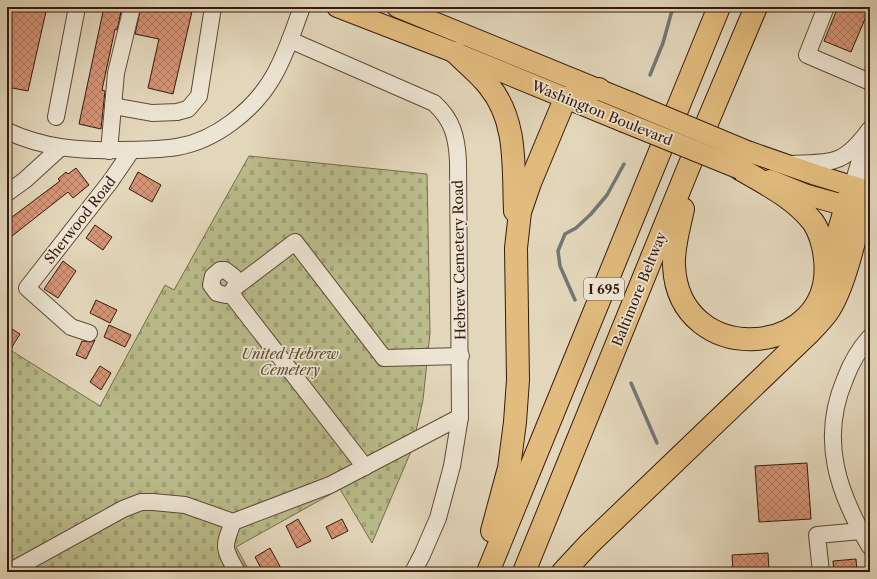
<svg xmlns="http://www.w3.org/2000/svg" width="877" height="579" font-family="'Libre Caslon Text',serif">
<defs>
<pattern id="cemetery-stones" width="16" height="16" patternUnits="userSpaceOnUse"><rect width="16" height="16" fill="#babc8b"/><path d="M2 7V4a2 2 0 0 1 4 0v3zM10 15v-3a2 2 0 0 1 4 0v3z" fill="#a0a177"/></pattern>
<pattern id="building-cross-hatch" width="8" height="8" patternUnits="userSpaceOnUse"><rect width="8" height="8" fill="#d69577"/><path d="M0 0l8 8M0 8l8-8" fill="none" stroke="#ae7960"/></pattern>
</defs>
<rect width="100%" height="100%" fill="#e3d7bb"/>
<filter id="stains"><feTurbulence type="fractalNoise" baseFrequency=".005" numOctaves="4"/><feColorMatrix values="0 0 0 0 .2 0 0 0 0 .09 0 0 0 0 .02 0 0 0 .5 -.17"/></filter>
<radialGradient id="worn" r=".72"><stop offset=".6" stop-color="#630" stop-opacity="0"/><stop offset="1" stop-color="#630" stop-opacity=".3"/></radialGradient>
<!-- cemetery -->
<path fill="url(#cemetery-stones)" stroke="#786b4c" d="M 249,156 L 427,174 L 430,333 L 423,400 L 412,449 L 372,543 L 340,489 L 236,547 L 250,572 L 7,572 L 7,348 L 100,406 L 165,285 L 174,290 Z"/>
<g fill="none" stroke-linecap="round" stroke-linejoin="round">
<!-- stream -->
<g stroke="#727876" stroke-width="3.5">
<path d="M 650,75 L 663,43 L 673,7"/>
<path d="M 575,300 L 560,266 L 558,251 L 565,234 L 576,228 L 591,214 L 607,195 L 624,164"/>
<path d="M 631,383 L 657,443"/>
</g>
</g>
<!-- building -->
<g fill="url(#building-cross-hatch)" stroke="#361a0c">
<path d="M 7,7 L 47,7 L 28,91 L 7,87 Z"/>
<path d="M 104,7 L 122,7 L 117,30 L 115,29 L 102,90 L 105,91 L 101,129 L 79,124 Z"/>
<path d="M 141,7 L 193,7 L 173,94 L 148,88 L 159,39 L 135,34 Z"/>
<path d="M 838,7 L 870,7 L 851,52 L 824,41 Z"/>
<path d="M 76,168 L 89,185 L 73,198 L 68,192 L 7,240 L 7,219 L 8,220 L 60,181 L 58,179 L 66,172 L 68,174 Z"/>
<path d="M 138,172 L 161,185 L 152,202 L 129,189 Z"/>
<path d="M 95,225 L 112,237 L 103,250 L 86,238 Z"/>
<path d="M 63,261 L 76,271 L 58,298 L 44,289 Z"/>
<path d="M 96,300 L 117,310 L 110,323 L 90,313 Z"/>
<path d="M 109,325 L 131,335 L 125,347 L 104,337 Z"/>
<path d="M 7,326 L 20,334 L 7,355 Z"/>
<path d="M 95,340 L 86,359 L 76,355 L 82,341 L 91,342 Z"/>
<path d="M 100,366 L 111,373 L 101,390 L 90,382 Z"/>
<path d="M 807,463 L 811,519 L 759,522 L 755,466 Z"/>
<path d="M 298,519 L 311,541 L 297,548 L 286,526 Z"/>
<path d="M 342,519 L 348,531 L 332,539 L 326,527 Z"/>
<path d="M 270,548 L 283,572 L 263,572 L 255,557 Z"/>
<path d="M 768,553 L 769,572 L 733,572 L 732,555 Z"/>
<path d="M 856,559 L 857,572 L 834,572 L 833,561 Z"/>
</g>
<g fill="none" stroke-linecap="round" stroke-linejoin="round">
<defs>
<g id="minor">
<path d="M 826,7 L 807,55 L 870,82"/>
<path d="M 290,40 L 434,103 C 453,120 457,138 458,162 L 460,417 L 452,466 L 438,518 L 422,555 L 413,572"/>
<path d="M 113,106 L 152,113 L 177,112 L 188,109 L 199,96 L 213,7"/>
<path d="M 56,117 L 77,7"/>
<path d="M 7,131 C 43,148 80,151 119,150 C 138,150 158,150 177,147 C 215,141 254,110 273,77 C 286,55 293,31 302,7"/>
<path d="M 109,151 L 116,73 L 132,7"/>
<path d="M 790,164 C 833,162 843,166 870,129"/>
<path d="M 852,187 L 866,140"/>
<path d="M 866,191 L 870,174"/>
<path d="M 7,193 L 25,180 L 60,148"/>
<path d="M 233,292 L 226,295 L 217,293 L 211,285 L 213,276 L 220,270 L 225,270 L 234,277 L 238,284"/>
<path d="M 89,333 L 71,327 L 27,288 L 110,182 L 132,150"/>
<path d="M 870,337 C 859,349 851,363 845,379 C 819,440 838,493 870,547"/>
<path d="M 365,467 L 234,298 L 233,292 L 234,288 L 295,242 L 384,358 L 461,356"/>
<path d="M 233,522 C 223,548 223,547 237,572"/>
<path d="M 9,572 L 123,509 L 141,502 L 153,502 L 185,505 L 233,522 L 330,485 L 460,417"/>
<path d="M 821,572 L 817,535 L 861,531"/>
</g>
<g id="major">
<path d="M 337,7 L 456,53 L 624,122"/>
<path d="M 397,7 L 632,103"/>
<path d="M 747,151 L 816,175 L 868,191"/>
<path d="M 770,180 L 807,195 L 861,210"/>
</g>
<g id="highway">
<path d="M 456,53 C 467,64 480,74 489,86 C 518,121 513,168 515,211"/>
<path d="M 683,209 C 679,228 673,247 674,266 C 679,370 836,359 825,259 C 824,248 820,232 813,222 C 794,198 766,184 740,169"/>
<path d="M 828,266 L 852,187"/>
<path d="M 492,531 L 509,468 L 515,422 L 518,380 L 516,248 L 520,212 L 530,183 L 565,99 L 586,90 L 599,89"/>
<path d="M 488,572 L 719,7"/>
<path d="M 524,572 L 696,149 L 756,7"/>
<path d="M 563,572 L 589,544 L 809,333 C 816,326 824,318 829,310 C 847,282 858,224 866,191"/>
</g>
</defs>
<!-- minor casing -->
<use href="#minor" stroke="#614938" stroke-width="18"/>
<!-- major casing -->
<use href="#major" stroke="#361a0c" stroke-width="22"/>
<!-- highway casing -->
<use href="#highway" stroke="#361a0c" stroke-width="24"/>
<!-- minor -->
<use href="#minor" stroke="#ede5d3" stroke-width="16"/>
<!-- major -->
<use href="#major" stroke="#e2bc7e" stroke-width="20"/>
<!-- highway -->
<use href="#highway" stroke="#e2bc7e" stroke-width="22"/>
<defs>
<g id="major-bridge">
<path d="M 632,103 L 747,151"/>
<path d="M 624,122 L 740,169"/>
</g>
</defs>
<!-- major-bridge casing -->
<use href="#major-bridge" stroke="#361a0c" stroke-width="22" stroke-linecap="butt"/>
<!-- major-bridge -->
<use href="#major-bridge" stroke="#e2bc7e" stroke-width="20"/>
</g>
<g text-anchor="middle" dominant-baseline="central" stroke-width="3.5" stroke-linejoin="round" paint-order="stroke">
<!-- shield labels -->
<rect fill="#ede5d3" stroke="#6d5748" stroke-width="1" x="584" y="278" width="40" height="22" rx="3"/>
<g font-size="13" font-weight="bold" fill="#361a0c">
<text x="604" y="289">I 695</text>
</g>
<!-- street labels -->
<g font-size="14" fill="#361a0c" stroke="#ede5d3">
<text transform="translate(602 113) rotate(22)">Washington Boulevard</text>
<text transform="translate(80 220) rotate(-52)">Sherwood Road</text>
<text transform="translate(459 260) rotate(-91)">Hebrew Cemetery Road</text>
<text transform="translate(639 289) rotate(-68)">Baltimore Beltway</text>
</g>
<!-- park labels -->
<g font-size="14" font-style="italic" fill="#5e4b32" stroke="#ede5d3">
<text x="290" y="354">United Hebrew<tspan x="290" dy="16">Cemetery</tspan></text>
</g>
</g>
<!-- margin -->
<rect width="877" height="579" fill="none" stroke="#e3d7bb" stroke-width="24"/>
<rect x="8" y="8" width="861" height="563" fill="none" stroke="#361a0c" stroke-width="2"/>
<rect x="12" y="12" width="853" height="555" fill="none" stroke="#361a0c"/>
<rect width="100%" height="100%" filter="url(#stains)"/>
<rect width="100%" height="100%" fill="url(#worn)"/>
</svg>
